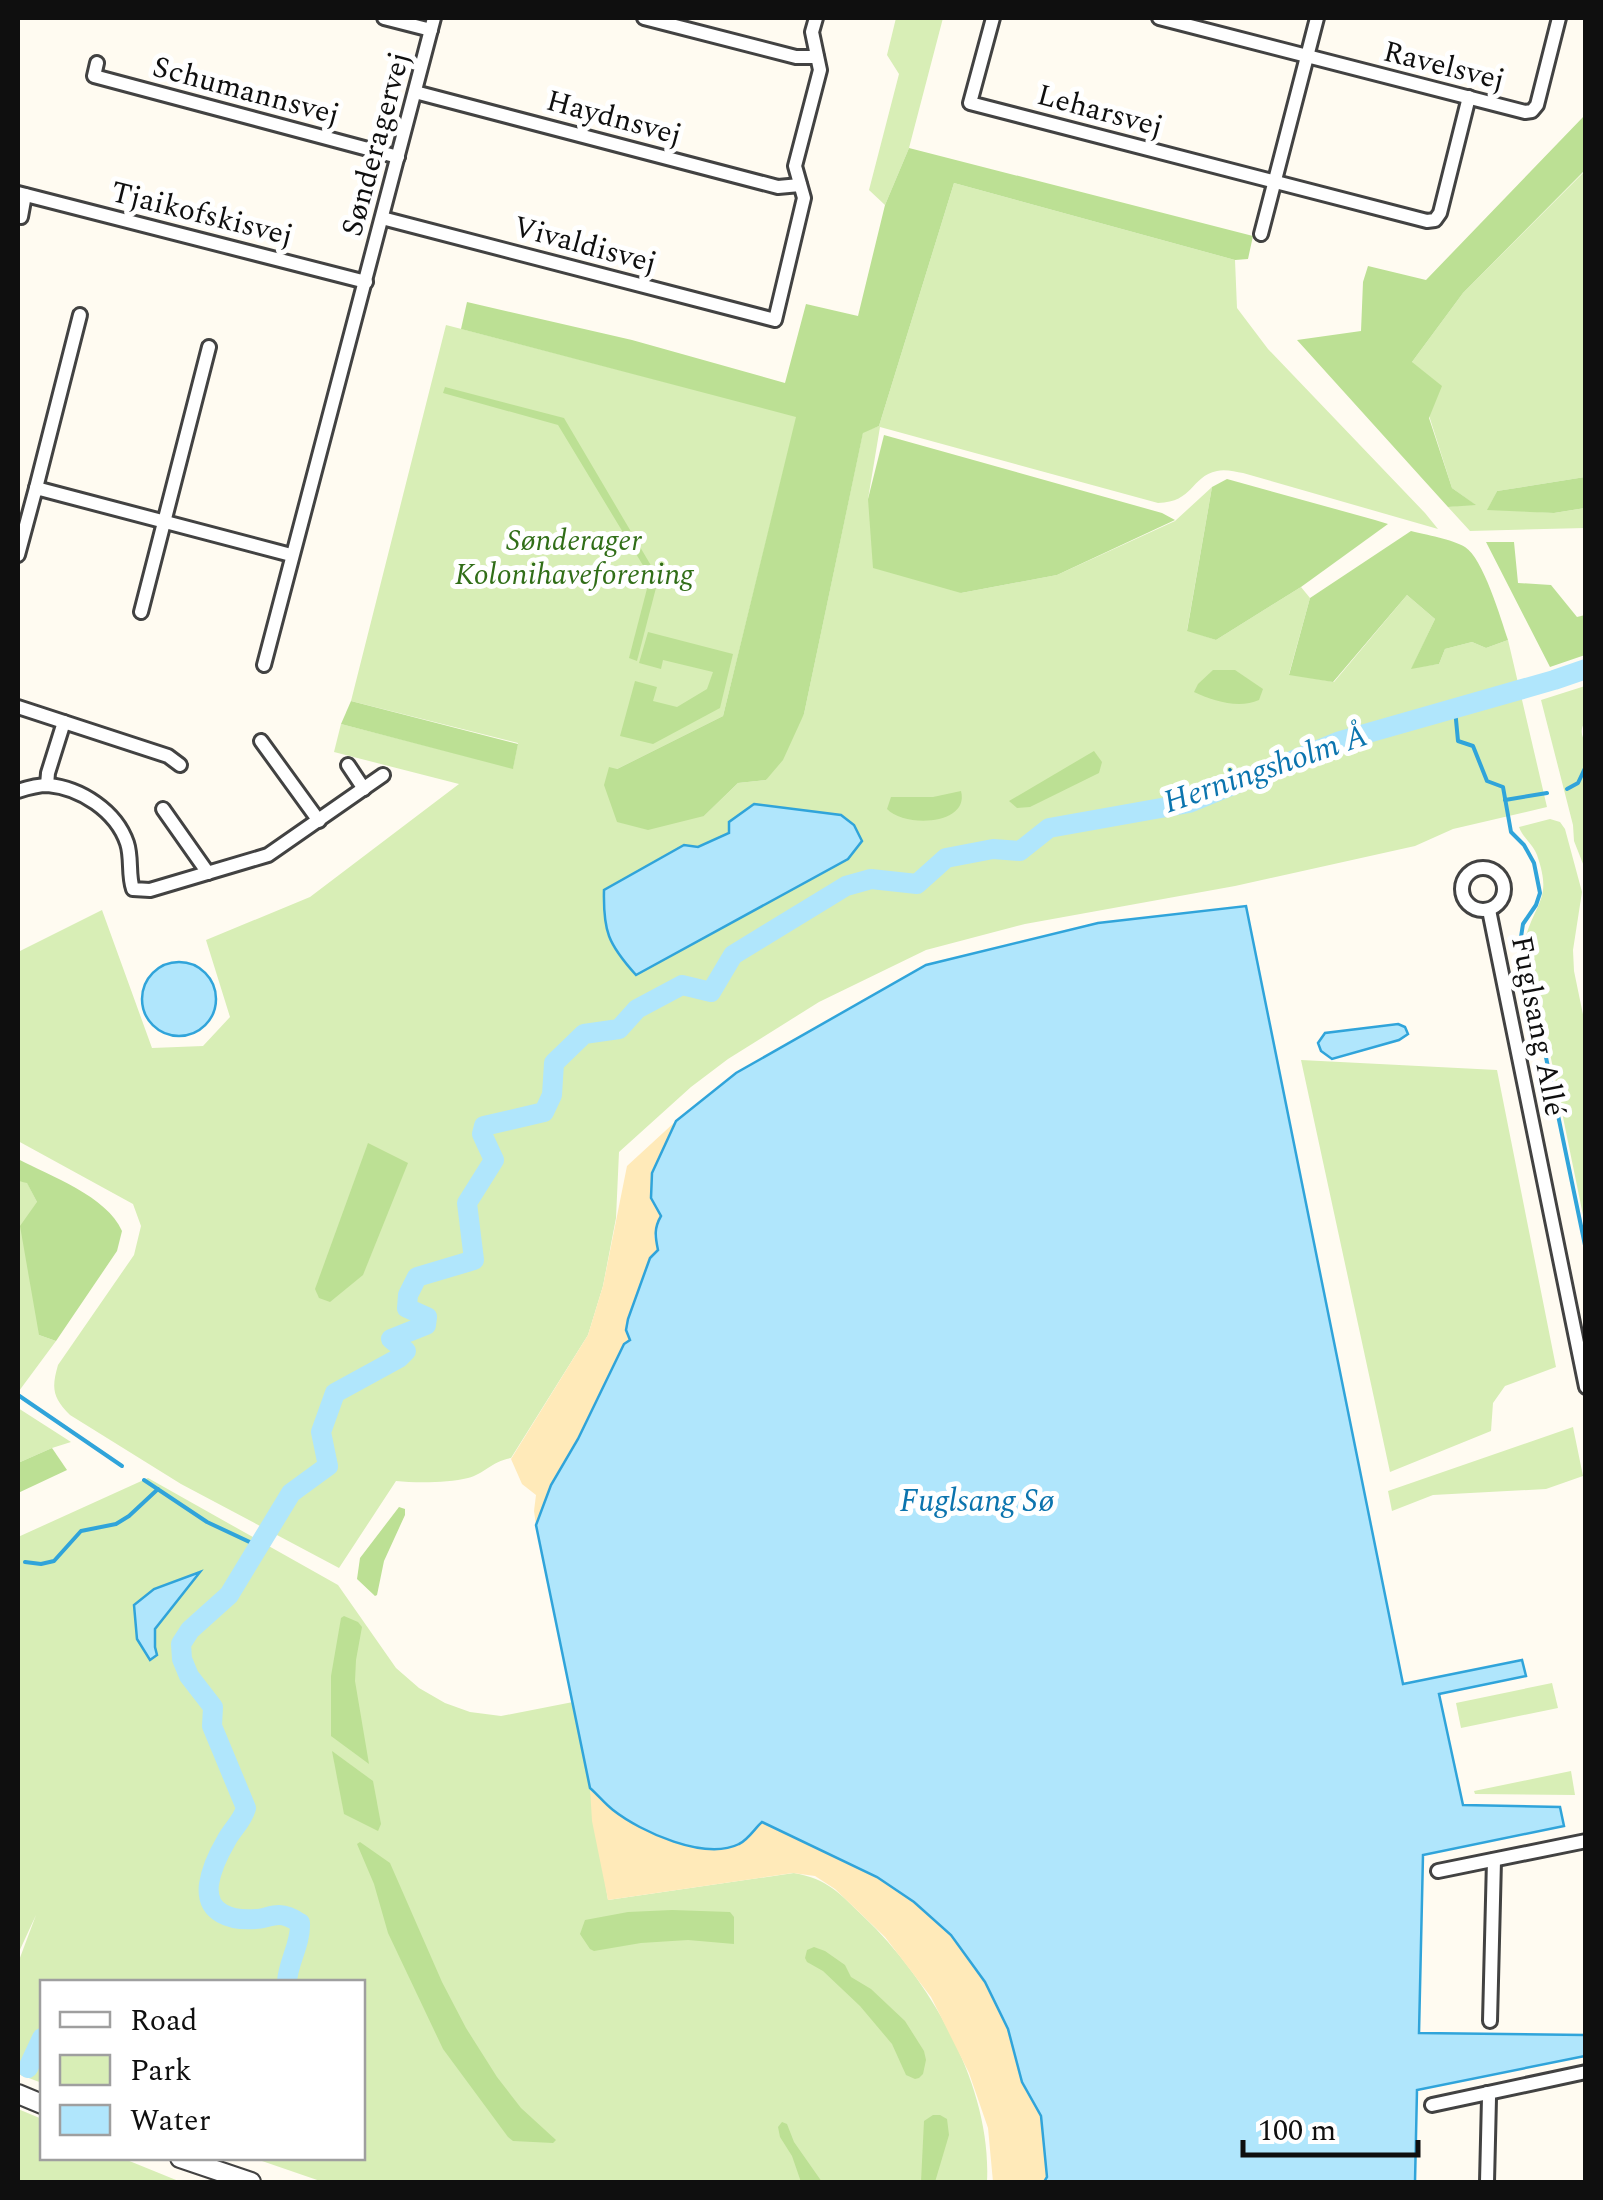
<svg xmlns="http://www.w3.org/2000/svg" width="1603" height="2200" font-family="Spectral,serif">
<rect width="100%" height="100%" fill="#fffbf1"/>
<!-- green -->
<g fill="#d8eeb6">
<path d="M 896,18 L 943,18 L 909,148 L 885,205 L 869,190 L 899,74 L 887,55 Z"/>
<path d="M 1586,170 L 1585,477 L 1497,491 L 1488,509 L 1554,513 L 1585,508 L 1585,528 L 1470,531 L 1448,507 L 1474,504 L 1452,488 L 1412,362 L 1463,293 Z"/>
<path d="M 954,183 L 1235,260 L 1237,308 L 1268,349 L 1425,513 L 1438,529 L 1243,473 C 1235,472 1226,469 1217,471 C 1190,477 1194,502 1158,503 L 880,427 L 868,499 L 961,593 L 1057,575 L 1175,521 L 1212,487 L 1187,630 L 1216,640 L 1301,587 L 1310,598 L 1289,674 L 1334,682 L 1407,595 L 1435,619 L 1412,668 L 1439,664 L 1445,649 L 1472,642 L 1486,648 L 1508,640 L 1547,807 L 1453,829 L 1415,846 L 1235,886 L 1025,924 L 926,950 L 819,1002 L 728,1059 L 691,1087 L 619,1152 L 616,1218 L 603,1286 L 588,1335 L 511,1458 C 492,1461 484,1474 468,1478 C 448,1483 416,1483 396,1481 L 339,1568 L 181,1484 L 70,1415 C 53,1398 51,1389 58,1365 L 134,1255 L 141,1226 L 133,1204 L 18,1141 L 18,952 L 102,910 L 152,1048 L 203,1046 L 230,1017 L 206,940 L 310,897 L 459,784 L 334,752 L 341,724 L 513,768 L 518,743 L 351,701 L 446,325 L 797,416 L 723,716 L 617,769 L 704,816 L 738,783 L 766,780 L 804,714 L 863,432 L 879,426 Z"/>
<path d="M 1585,686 L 1585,722 C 1580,729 1581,736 1586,743 L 1585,869 L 1574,841 L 1573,825 L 1541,700 Z"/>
<path d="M 1550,819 L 1560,822 L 1565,829 L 1582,892 L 1573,950 L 1574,971 L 1586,1029 L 1585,1225 L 1526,936 C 1537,900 1552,898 1537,855 C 1533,844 1523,838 1519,827 Z"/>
<path d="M 1301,1060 L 1497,1070 L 1556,1367 L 1505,1386 L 1493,1403 L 1491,1431 L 1390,1472 Z"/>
<path d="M 18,1181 L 27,1182 L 37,1202 L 39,1335 L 56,1341 L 19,1391 L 18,1388 Z"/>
<path d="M 18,1408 L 71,1442 L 52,1448 L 18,1463 Z"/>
<path d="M 1573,1427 L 1583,1476 L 1546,1489 L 1433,1495 L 1392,1511 L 1388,1491 Z"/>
<path d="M 148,1478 L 338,1585 L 396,1668 L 419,1688 L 445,1703 L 470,1712 L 501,1716 L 573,1702 L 590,1788 L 608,1900 L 794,1873 C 828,1879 839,1893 864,1917 C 931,1981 992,2087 987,2182 L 323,2182 L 253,2158 L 362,2158 L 362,1982 L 42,1982 L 42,2083 L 18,2074 L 18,1963 L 36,1915 L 18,1954 L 18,1537 Z"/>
<path d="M 1552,1683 L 1558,1708 L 1461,1728 L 1456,1703 Z"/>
<path d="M 1571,1771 L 1575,1795 L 1475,1794 L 1474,1791 Z"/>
<path d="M 18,2109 L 42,2119 L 42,2158 L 122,2158 L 181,2182 L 18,2182 Z"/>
</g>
<!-- forest -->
<g fill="#bce094">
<path d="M 1585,115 L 1585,170 L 1463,293 L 1412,362 L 1442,386 L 1429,418 L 1452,488 L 1476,505 L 1448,507 L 1297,340 L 1361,331 L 1363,282 L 1368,266 L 1426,280 Z"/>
<path d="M 909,148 L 1253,236 L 1248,259 L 1235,260 L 954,183 L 879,426 L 863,433 L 804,714 L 783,760 L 766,780 L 738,783 L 704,816 L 648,830 L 617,822 L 604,785 L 609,767 L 617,769 L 723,716 L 796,417 L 461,329 L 467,302 L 632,340 L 785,383 L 806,304 L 858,316 L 885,205 Z"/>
<path d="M 445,387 L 564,418 L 656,574 L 647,572 L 558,425 L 443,393 Z"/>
<path d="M 884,435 L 1162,513 L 1175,520 L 1057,575 L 961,593 L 873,568 L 868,499 Z"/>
<path d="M 1585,477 L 1585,508 L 1554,513 L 1487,510 L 1497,491 Z"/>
<path d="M 1227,479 L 1375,520 L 1388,524 L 1301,587 L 1216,640 L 1187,631 L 1212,487 Z"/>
<path d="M 1411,531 C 1426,535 1452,539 1465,547 C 1483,558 1501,619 1508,640 L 1486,648 L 1472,642 L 1445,649 L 1439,664 L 1411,669 L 1435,619 L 1407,595 L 1333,682 L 1289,675 L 1310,598 Z"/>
<path d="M 1486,542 L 1514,542 L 1518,583 L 1551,585 L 1577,617 L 1585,615 L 1585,655 L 1550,667 Z"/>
<path d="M 649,581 L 657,584 L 637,661 L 629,658 Z"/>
<path d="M 648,632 L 733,654 L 720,708 L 653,744 L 620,736 L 635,681 L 657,687 L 653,701 L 677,707 L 707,689 L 713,672 L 663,660 L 661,669 L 639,663 Z"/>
<path d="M 1213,670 L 1235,670 L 1263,689 L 1259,700 C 1239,709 1213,701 1194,692 L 1198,684 Z"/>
<path d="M 351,701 L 518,744 L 513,769 L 341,724 Z"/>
<path d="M 1094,751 L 1102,762 L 1099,773 L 1030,807 L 1017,808 L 1009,801 Z"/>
<path d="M 961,791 C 970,825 905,828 887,809 L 891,797 L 933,797 Z"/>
<path d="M 368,1143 L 408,1163 L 363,1275 L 330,1302 L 319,1298 L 315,1289 Z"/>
<path d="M 18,1159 C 50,1176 107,1196 122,1231 L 117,1251 L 56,1341 L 39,1335 L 20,1226 L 37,1202 L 27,1183 L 18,1181 Z"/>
<path d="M 52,1448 L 67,1470 L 18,1493 L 18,1463 Z"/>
<path d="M 399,1507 L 405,1509 L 405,1515 L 384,1561 L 377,1595 L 375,1596 L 357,1579 L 360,1558 Z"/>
<path d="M 344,1616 L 358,1622 L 362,1627 L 356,1660 L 355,1681 L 369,1764 L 331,1736 L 331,1676 L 341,1618 Z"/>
<path d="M 332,1751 L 373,1781 L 381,1824 L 378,1831 L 344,1814 Z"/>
<path d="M 360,1842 L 390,1863 L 442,1982 L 466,2028 L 497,2077 L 521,2108 L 556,2140 L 553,2143 L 513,2141 L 508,2137 L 443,2049 L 388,1933 L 374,1884 L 357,1844 Z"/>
<path d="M 672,1910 L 730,1912 L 734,1917 L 734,1944 L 688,1940 L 641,1943 L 594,1951 L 590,1949 L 580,1934 L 585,1920 L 628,1912 Z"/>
<path d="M 814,1947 L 825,1951 L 845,1965 L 851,1977 L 871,1989 L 905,2021 L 924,2051 L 926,2060 L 923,2074 L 919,2078 L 915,2079 L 906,2075 L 892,2044 L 860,2006 L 823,1971 L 807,1962 L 805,1958 L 807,1950 Z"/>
<path d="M 933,2115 L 940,2115 L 947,2119 L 949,2135 L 935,2182 L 921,2182 L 924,2121 Z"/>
<path d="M 782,2122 L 787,2124 L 794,2142 L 822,2182 L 801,2182 L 792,2156 L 780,2137 L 778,2127 Z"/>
</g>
<!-- sand -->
<g fill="#ffeab9">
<path d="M 676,1121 L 652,1173 L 651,1198 L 661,1216 L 654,1236 L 658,1250 L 628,1319 L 630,1340 L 624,1344 L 578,1439 L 551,1485 L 536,1525 L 534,1511 L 536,1495 L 522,1484 L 511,1459 L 588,1335 L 603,1286 L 627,1166 Z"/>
<path d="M 590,1788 L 614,1811 L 762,1822 L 877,1877 L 914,1902 L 950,1935 L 985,1982 L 1008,2029 L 1022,2082 L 1041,2116 L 1047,2177 L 1044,2182 L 993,2182 L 988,2128 L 969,2073 L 931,1997 L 885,1937 L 835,1889 L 815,1876 L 793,1873 L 608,1900 L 592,1821 Z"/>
</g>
<!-- water -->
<g fill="#b0e6fc" stroke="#30a4da" stroke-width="2.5">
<path d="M 754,804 L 841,815 L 854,825 L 862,841 L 848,859 L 636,975 C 608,944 603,931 604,890 L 684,845 L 698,847 L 729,833 L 729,822 Z"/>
<path d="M 1246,906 L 1403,1684 L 1522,1660 L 1526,1676 L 1439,1694 L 1463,1805 L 1560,1807 L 1564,1826 L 1423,1855 L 1419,2033 L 1585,2035 L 1585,2056 L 1417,2090 L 1415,2182 L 1044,2182 L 1047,2177 L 1041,2116 L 1022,2082 L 1008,2029 L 985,1982 L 951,1935 L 914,1902 L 877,1877 L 762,1822 C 755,1828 748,1840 739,1844 C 705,1861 641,1832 613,1810 C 605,1804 598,1795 590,1788 L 536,1525 L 551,1485 L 578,1439 L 624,1344 L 630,1340 L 626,1330 L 628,1319 L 650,1258 L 658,1250 C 655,1236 654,1228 661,1216 L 651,1198 L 652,1173 L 676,1121 L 736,1073 L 926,965 L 1098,923 Z"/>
<circle cx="179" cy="999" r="37"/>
<path d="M 1398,1024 L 1405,1027 L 1408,1034 L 1399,1040 L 1332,1059 L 1321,1051 L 1318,1043 L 1325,1033 Z"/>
<path d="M 200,1572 L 155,1629 L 155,1647 L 157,1655 L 150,1660 L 137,1639 L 134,1605 L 154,1589 Z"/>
</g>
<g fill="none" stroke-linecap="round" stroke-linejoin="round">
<!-- stream -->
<g stroke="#30a4da" stroke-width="4">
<path d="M 1455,709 L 1458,741 L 1473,746 L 1487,781 L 1503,787 L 1511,832 L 1524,845 L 1534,863 L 1540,893 L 1536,905 L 1523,924 L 1521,937 L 1586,1250"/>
<path d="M 1567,789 L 1578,783 L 1586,766"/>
<path d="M 1505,800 L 1547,793"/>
<path d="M 18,1395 L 122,1466"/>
<path d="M 144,1480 L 207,1522 L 258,1546"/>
<path d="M 25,1562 L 41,1564 L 54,1561 L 81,1531 L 116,1524 L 129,1516 L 158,1489"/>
</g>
<!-- river -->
<g stroke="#b0e6fc" stroke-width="20">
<path d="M 287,1982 C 288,1962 301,1944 300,1923 C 293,1919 287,1915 279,1915 C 271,1915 263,1919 256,1919 C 232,1921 205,1914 209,1884 C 211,1871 219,1853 226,1841 C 232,1829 242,1822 246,1808 L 212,1726 L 213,1707 L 189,1676 L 182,1659 L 181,1644 L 190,1630 L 229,1595 L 291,1493 L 328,1466 L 321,1432 L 335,1393 L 399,1358 L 406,1351 L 391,1339 L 426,1325 L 427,1317 L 407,1308 L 408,1295 L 417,1277 L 474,1260 L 467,1203 L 494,1160 L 482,1134 L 484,1126 L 544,1112 L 552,1095 L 554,1063 L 584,1034 L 619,1029 L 637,1009 L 682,985 L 711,992 L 733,955 L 846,886 L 871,879 L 917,884 L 946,858 L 993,849 L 1020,851 L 1049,828 L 1189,803 L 1340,741 L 1554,680 L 1586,669"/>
<path d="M 28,2068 L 42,2038"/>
</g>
<defs>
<g id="minor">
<path d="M 384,18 L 431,30"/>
<path d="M 644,18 L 796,57 L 817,57"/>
<path d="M 993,18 L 970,103 L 1427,221 L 1435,220 L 1440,213 L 1469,97"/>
<path d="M 1159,18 L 1525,112 L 1532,111 L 1537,105 L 1559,18"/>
<path d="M 97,63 L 94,76 L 398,157"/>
<path d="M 415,92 L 778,187 L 800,185"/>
<path d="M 18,193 L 366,282"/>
<path d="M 21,217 L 25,195"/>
<path d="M 382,218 L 775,320 L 804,198 L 795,166 L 820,70 L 812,32 L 816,18"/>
<path d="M 1261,234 L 1317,18"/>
<path d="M 36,488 L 80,315"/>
<path d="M 18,555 L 36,488 L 291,555"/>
<path d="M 141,612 L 209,347"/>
<path d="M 264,665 L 434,18"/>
<path d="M 18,707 L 168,756 L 180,765"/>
<path d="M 261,741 L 319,821"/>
<path d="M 348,765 L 364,789"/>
<path d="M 47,785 L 48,773 L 64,722"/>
<path d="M 18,791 C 27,788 38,785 48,785 C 81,788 116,811 127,843 C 132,858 128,875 133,889 L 150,890 L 268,855 L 383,775"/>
<path d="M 163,809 L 208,873"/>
<circle cx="1483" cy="889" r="21"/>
<path d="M 1489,910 L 1586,1387"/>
<path d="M 1438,1871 L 1586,1841"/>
<path d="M 1490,2021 L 1494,1860"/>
<path d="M 1432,2105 L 1586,2072"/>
<path d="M 1487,2182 L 1489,2098 L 1487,2093"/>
</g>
<g id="tertiary">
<path d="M 18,2094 L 42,2104"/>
<path d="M 180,2158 L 251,2182"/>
</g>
</defs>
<!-- minor casing -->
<use href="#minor" stroke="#424242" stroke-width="18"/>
<!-- tertiary casing -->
<use href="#tertiary" stroke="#424242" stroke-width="22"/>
<!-- minor -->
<use href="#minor" stroke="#fff" stroke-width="12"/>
<!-- tertiary -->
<use href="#tertiary" stroke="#fff" stroke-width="18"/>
</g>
<g text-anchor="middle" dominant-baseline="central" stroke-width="10" stroke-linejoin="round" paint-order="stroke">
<!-- street labels -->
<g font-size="30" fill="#0f0f0f" stroke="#fff">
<text transform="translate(1444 66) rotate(14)">Ravelsvej</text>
<text transform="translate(246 91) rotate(15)">Schumannsvej</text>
<text transform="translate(1100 111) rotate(15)">Leharsvej</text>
<text transform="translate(614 118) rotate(15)">Haydnsvej</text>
<text transform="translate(376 144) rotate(-75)">Sønderagervej</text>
<text transform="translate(202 214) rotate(14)">Tjaikofskisvej</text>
<text transform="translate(585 245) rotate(15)">Vivaldisvej</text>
<text transform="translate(1538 1026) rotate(79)">Fuglsang Allé</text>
</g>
<!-- park labels -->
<g font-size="30" font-style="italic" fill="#316e18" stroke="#fff">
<text x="574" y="541">Sønderager<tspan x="574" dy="34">Kolonihaveforening</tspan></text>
</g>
<!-- water labels -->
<g font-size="32" font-style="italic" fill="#0b74ae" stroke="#fff">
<text transform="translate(1266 769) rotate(-19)">Herningsholm Å</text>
<text x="977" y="1501">Fuglsang Sø</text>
</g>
</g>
<!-- border -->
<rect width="1603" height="2200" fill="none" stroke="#0f0f0f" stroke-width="40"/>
<!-- legend -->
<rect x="40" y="1980" width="325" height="180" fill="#ffffff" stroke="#9f9f9f" stroke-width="2.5"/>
<rect x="60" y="2012" width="50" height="15" fill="#ffffff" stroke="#9f9f9f" stroke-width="2.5"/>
<text x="130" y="2030" font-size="30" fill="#0f0f0f">Road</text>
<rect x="60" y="2055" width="50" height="30" fill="#d8eeb6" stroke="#9f9f9f" stroke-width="2.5"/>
<text x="130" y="2080" font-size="30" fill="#0f0f0f">Park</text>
<rect x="60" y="2105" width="50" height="30" fill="#b0e6fc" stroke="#9f9f9f" stroke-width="2.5"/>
<text x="130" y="2130" font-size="30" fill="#0f0f0f">Water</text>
<!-- scale -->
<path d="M1243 2140v15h175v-15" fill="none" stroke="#0f0f0f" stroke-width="5"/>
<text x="1258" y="2140" font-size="30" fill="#0f0f0f" stroke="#ffffff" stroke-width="8" paint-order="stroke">100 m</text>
</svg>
